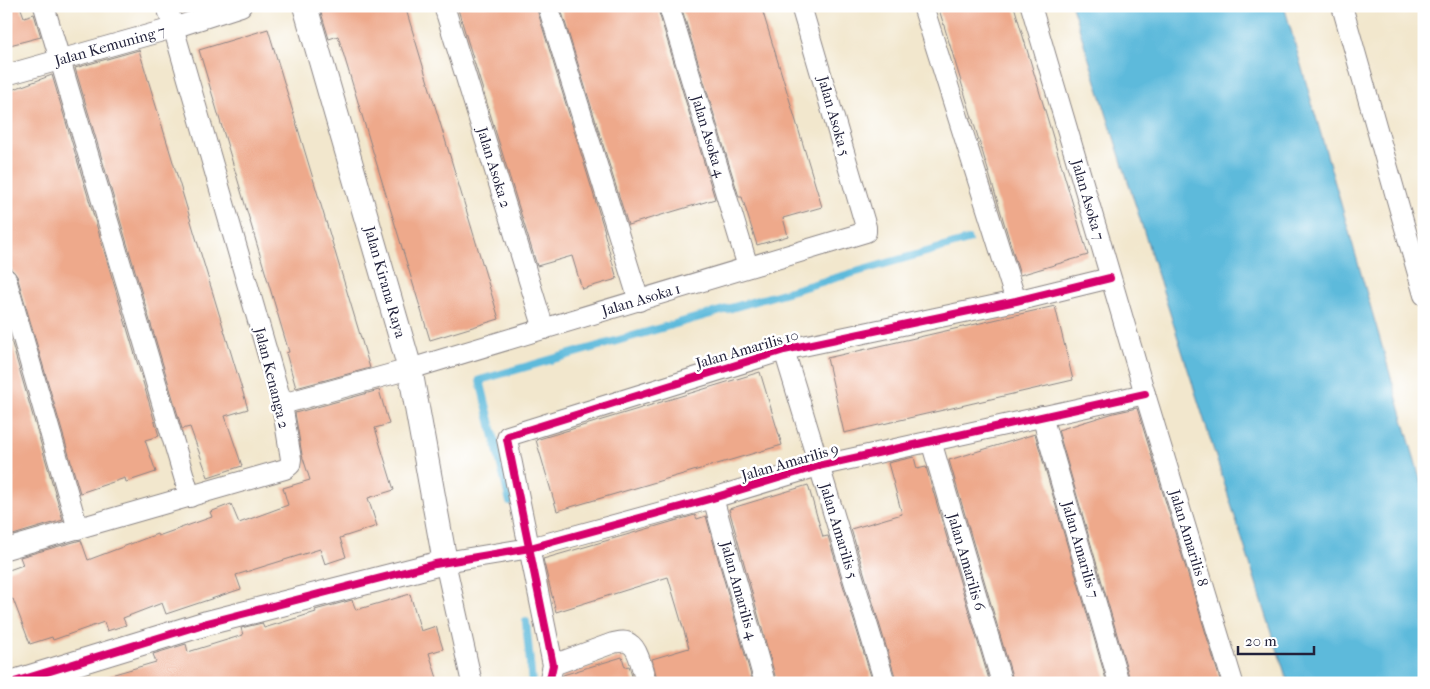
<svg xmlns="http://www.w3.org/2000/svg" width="1430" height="689" font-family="'IM FELL French Canon',serif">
<rect width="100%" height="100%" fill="#fff"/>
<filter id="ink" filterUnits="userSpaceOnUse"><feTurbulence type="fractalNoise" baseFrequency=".02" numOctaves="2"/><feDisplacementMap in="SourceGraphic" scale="10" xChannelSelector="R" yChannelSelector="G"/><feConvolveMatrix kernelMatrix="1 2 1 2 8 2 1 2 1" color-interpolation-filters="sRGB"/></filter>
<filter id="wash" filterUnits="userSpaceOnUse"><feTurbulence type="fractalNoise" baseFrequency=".0096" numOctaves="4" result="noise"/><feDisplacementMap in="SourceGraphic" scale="20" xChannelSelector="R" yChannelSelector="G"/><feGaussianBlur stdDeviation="1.12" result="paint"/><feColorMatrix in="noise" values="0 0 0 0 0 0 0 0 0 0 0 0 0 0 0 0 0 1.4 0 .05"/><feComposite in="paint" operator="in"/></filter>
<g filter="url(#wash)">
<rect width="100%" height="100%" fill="#f2e7cd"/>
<!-- water -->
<path fill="#5dbadb" stroke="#406e8b" d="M 1072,6 L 1284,6 L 1424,492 L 1424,683 L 1288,683 Z"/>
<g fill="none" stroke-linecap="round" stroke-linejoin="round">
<!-- stream -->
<g stroke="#5dbadb" stroke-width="8">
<path d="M 510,502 L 480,380 L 968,240"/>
<path d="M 526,622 L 532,683"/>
</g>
</g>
<g id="blocks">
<!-- building -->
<g fill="#eea98b">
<path d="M 6,6 L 20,6 L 24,17 L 34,14 L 41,37 L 6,46 Z"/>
<path d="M 319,6 L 405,6 L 499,319 L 430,340 L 338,36 L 329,39 Z"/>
<path d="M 457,6 L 536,6 L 605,232 L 604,232 L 617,279 L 582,289 L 572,256 L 537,266 Z"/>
<path d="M 560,6 L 657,6 L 715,199 L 628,225 Z"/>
<path d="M 681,6 L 761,6 L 822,207 L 783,218 L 788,236 L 757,245 L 742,197 L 739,197 Z"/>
<path d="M 938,6 L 1014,6 L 1088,255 L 1020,275 Z"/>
<path d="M 268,29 L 370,368 L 296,388 L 286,353 L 289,352 L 199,50 Z"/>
<path d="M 139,50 L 248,409 L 225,416 L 242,466 L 208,477 L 190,427 L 182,429 L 75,68 Z"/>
<path d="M 52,75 L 159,436 L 145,440 L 156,472 L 126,482 L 125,478 L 80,493 L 17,276 L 11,269 L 6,255 L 6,92 Z"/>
<path d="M 1055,306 L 1073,380 L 844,433 L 827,358 Z"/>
<path d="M 6,323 L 63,520 L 13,535 L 6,517 Z"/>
<path d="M 760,372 L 782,445 L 557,511 L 536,440 Z"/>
<path d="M 379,390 L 389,424 L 375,428 L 394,490 L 368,498 L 377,526 L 340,538 L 346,557 L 325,564 L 320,549 L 236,575 L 241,589 L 166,614 L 162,603 L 123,618 L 126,625 L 107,631 L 104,622 L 53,640 L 52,637 L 30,644 L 13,599 L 6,601 L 6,571 L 23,565 L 20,557 L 81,540 L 88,560 L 157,534 L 158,536 L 212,517 L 210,512 L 231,504 L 239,523 L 288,505 L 283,488 L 310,480 L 302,455 L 295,413 Z"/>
<path d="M 1137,408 L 1221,683 L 1131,683 L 1058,430 L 1114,413 Z"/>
<path d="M 1035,434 L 1036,437 L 1107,683 L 1014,683 L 949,460 Z"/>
<path d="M 914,457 L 917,469 L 926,467 L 990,683 L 897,683 L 851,529 L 902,514 L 888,463 Z"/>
<path d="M 808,485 L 823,537 L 828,536 L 873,683 L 777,683 L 729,509 Z"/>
<path d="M 695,515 L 697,519 L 706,516 L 753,683 L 658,683 L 652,659 L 689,648 L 668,577 L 556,612 L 543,559 Z"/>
<path d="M 410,594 L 421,631 L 436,626 L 443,649 L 429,653 L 437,678 L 423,683 L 105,683 L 104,677 L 156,662 L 153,654 L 186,644 L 188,652 L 243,635 L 241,628 L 262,623 L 264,628 L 316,612 L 315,610 L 352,600 L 356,610 Z"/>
<path d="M 622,657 L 625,667 L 629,666 L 634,683 L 561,683 L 563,675 Z"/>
</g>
</g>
</g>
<g filter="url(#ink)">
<use href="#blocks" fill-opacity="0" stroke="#8a8484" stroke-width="1"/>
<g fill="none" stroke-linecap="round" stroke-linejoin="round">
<defs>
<g id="minor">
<path d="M 44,6 L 190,497"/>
<path id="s1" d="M 444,6 L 544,329"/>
<path d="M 548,6 L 639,301"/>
<path id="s2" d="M 669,6 L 748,267"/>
<path d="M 923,6 L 1016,301"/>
<path id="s3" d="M 1031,6 L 1145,394 L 1233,683"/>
<path d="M 1342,6 L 1424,295"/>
<path id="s4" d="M 6,75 L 173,28 L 241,6"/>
<path d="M 6,279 L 78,529"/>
<path id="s5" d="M 784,350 L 885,683"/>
<path id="s6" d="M 282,404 L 410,369 L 866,232 L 866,227 L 801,6"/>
<path id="s7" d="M 1042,416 L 1119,683"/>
<path id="s8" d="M 931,441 L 1002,683"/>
<path id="s9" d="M 713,498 L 765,683"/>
<path d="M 6,549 L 285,469 L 290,465 L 291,459 L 282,404 L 167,6"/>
<path d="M 553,665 L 613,643 C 619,642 625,640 630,644 C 639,649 643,673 646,683"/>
<path d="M 472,683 L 445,562 L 530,548 L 713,498 L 818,466 L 1145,394"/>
<path d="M 549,683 L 553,665 L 507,439 L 508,436 L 784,350 L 1016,301 L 1110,278"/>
</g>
<path id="tertiary" d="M 11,683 L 207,623 L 445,562 L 410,369 L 305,6"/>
</defs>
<!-- minor casing -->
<use href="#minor" stroke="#8a8484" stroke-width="22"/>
<!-- tertiary casing -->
<use href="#tertiary" stroke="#8a8484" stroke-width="26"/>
<!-- minor -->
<use href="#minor" stroke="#fff" stroke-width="20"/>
<!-- tertiary -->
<use href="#tertiary" stroke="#fff" stroke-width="24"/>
<defs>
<g id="cycleway">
<path d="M 11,683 L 207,623 L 435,564 L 530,548 L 713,498 L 818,466 L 1145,394"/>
<path d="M 549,683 L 553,665 L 507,439 L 508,436 L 784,350 L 1016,301 L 1110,278"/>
</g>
</defs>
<!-- cycleway casing -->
<use href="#cycleway" stroke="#fff" stroke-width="11"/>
<!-- cycleway -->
<use href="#cycleway" stroke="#d6006c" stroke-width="8"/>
</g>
</g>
<g text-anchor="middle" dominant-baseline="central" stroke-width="5" stroke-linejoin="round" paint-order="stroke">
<!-- street labels -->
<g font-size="15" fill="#22223b" stroke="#fff">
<text stroke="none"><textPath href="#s4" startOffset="108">Jalan Kemuning 7</textPath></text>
<text transform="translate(834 116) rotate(74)">Jalan Asoka 5</text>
<text stroke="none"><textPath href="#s2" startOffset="136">Jalan Asoka 4</textPath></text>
<text stroke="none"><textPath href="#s1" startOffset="169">Jalan Asoka 2</textPath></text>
<text stroke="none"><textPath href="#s3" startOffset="202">Jalan Asoka 7</textPath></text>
<text transform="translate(385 282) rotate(74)">Jalan Kirana Raya</text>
<text stroke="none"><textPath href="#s6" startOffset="374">Jalan Asoka 1</textPath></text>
<text transform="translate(747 349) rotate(-16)">Jalan Amarilis 10</text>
<text transform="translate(272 378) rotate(76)">Jalan Kenanga 2</text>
<text transform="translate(790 462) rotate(-16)">Jalan Amarilis 9</text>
<text stroke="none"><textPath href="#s5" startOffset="189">Jalan Amarilis 5</textPath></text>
<text stroke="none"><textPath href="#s3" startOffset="555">Jalan Amarilis 8</textPath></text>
<text stroke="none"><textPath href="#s7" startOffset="139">Jalan Amarilis 7</textPath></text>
<text stroke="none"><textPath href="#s8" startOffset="126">Jalan Amarilis 6</textPath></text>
<text stroke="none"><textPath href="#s9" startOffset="96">Jalan Amarilis 4</textPath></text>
</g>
</g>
<!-- margin -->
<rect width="1430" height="689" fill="none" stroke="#fff" stroke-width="25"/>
<!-- scale -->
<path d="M1238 646v8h76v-8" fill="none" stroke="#22223b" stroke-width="2.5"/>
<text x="1245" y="646" font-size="15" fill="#22223b" stroke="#ffffff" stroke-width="4" paint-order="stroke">20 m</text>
</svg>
